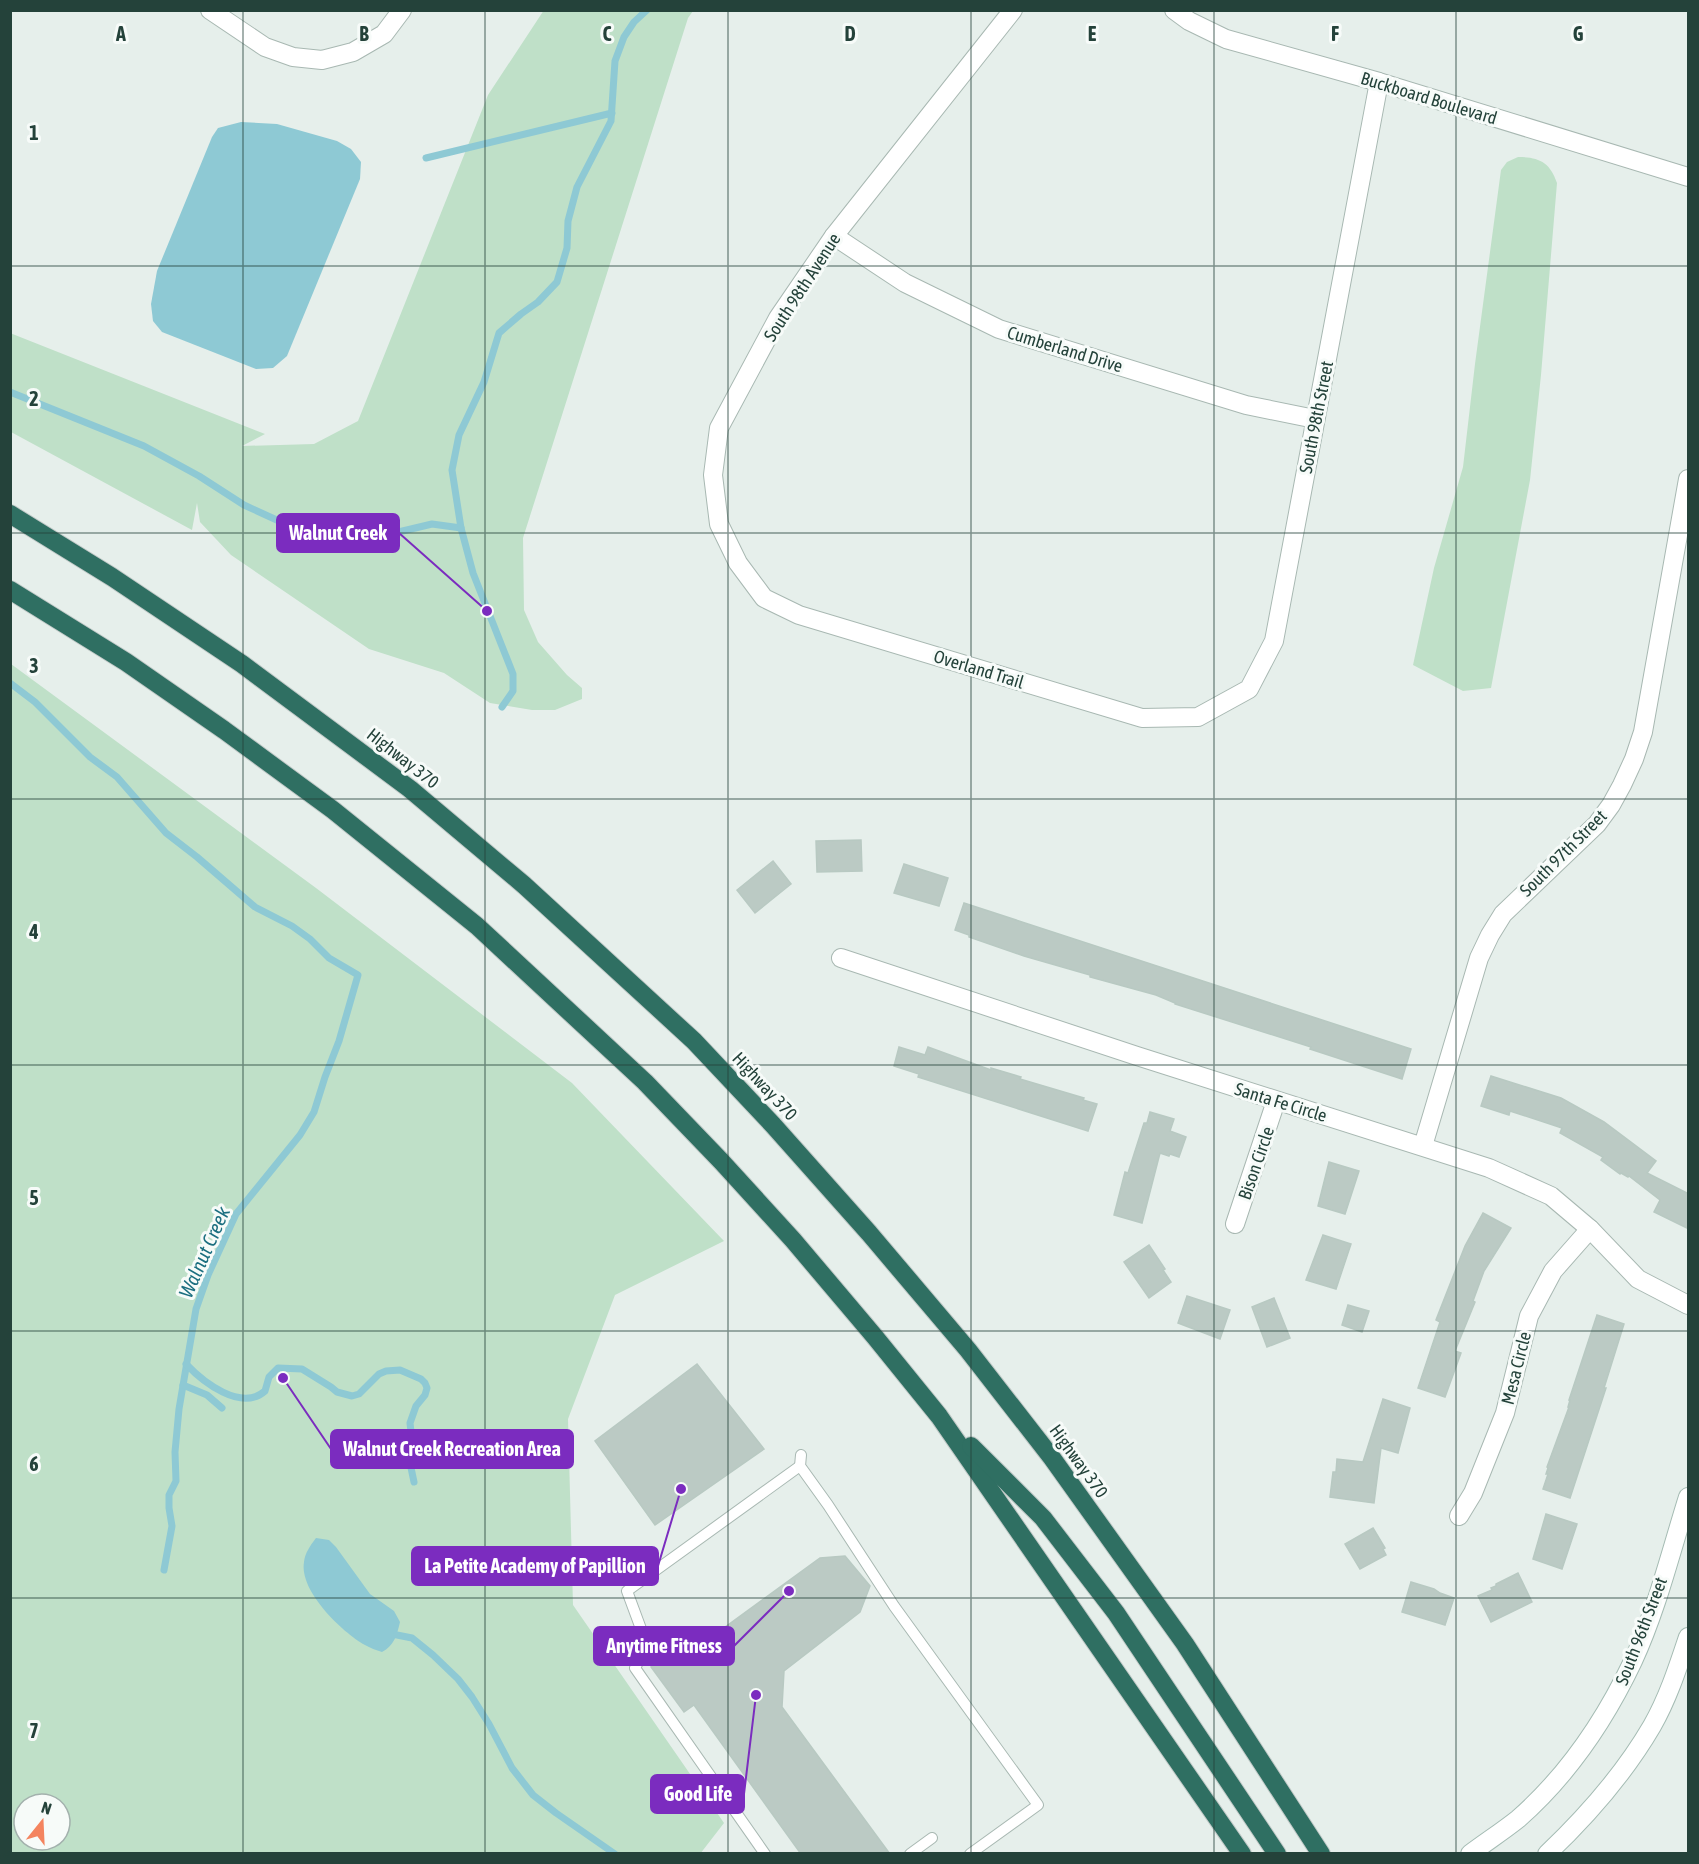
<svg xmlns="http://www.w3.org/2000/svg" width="1699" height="1864" font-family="'Asap Condensed',sans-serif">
<rect width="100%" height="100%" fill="#e6efeb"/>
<!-- green -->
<g fill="#bfe0c8" fill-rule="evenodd">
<path d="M 544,10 L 693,11 L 688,18 L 523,538 L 524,610 L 538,642 L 567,675 L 582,688 L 582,699 L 555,710 L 532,710 L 490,703 L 444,673 L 369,649 L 231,555 L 200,522 L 197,503 L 192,530 L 11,432 L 10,333 L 265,434 L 242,446 L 314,444 L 358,421 L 488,95 Z"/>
<path d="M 1518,157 C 1539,157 1550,162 1557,183 L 1541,375 L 1530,480 L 1491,688 L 1463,691 L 1413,665 L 1434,568 L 1463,467 L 1475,364 L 1501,170 L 1507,162 Z"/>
<path d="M 11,664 L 316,888 L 572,1083 L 724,1241 L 615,1295 L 568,1419 L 573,1605 L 724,1823 L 700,1854 L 11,1853 ZM 24,1804 L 60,1804 L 60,1840 L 24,1840 Z"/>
</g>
<!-- water -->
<g fill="#8ec9d4">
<path d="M 241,122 L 277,124 L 337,141 L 351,149 L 361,162 L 360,179 L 287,356 L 273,368 L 256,369 L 162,332 L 153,321 L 151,304 L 157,271 L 212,137 L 218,128 Z"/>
<path d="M 316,1538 L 329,1540 L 336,1547 L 370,1594 L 394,1611 L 400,1622 C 397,1635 394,1646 382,1652 C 376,1650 370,1648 365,1645 C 342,1632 299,1591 304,1562 C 305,1553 310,1546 316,1538 Z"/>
</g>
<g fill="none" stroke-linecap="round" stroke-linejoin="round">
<!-- stream -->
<g stroke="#8ec9d4" stroke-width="7">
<path d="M 426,158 L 612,113"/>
<path d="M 10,392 L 144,446 L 199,476 L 244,505 L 303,532 L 328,538 L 356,534 L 390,534 L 432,524 L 461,528"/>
<path d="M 10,683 L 35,702 L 90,757 L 117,777 L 166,833 L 197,857 L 255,907 L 292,926 L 310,939 L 329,958 L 358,975 L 339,1041 L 325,1077 L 314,1112 L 300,1135 L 236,1214 L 208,1275 L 196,1309 L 179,1409 L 175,1452 L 176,1481 L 169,1495 L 169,1508 L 172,1526 L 164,1570"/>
<path d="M 502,707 L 513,691 L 513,674 L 473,573 L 461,528 L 452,470 L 459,435 L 484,382 L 499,333 L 521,314 L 538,302 L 557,282 L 567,248 L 568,221 L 577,187 L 611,121 L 615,61 L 624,37 L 634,22 L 647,10"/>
<path d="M 186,1364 C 203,1382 241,1412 265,1391 L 269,1377 L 278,1368 L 302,1369 L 331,1387 L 337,1392 L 352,1396 L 359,1394 L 379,1374 L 386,1371 L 400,1370 L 421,1379 L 425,1383 L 427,1388 L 425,1395 L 416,1406 L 410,1423 L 413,1449 L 410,1463 L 414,1482"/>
<path d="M 183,1385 L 207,1395 L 222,1408"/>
<path d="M 397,1635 L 412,1638 L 433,1655 L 458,1679 L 472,1697 L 489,1724 L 512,1768 L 533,1795 L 556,1813 L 615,1854"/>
</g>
</g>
<!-- building -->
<g fill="#bbcac4" stroke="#b8c9c2" stroke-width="1.5">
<path d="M 861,840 L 862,871 L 817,872 L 816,841 Z"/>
<path d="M 773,861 L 791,884 L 755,913 L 737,890 Z"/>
<path d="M 904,864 L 948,878 L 939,906 L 894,893 Z"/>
<path d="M 964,903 L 1411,1049 L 1402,1079 L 1310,1049 L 1311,1047 L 1175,1004 L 1175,1003 L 1156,995 L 1090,977 L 1090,975 L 1024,956 L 969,937 L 969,935 L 955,930 Z"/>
<path d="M 899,1047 L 925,1055 L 928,1047 L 991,1070 L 991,1068 L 1021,1077 L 1020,1079 L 1084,1098 L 1083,1100 L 1097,1104 L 1088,1131 L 918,1077 L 919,1074 L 894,1066 Z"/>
<path d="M 1491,1076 L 1561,1098 L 1604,1122 L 1656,1161 L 1647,1173 L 1689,1194 L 1689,1229 L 1654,1212 L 1660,1200 L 1629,1176 L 1628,1177 L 1621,1173 L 1620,1174 L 1601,1160 L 1603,1157 L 1560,1133 L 1562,1128 L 1510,1111 L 1509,1115 L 1481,1106 Z"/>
<path d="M 1150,1112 L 1174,1119 L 1170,1131 L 1186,1137 L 1179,1157 L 1170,1154 L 1169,1156 L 1160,1153 L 1142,1223 L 1114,1215 L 1125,1172 L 1128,1173 L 1144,1123 L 1147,1123 Z"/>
<path d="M 1329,1162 L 1359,1171 L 1345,1214 L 1318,1206 Z"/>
<path d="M 1483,1213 L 1511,1228 L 1484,1271 L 1473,1301 L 1475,1302 L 1455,1351 L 1461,1353 L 1445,1397 L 1418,1388 L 1440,1322 L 1436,1320 L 1465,1246 Z"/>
<path d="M 1323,1235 L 1351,1244 L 1336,1289 L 1306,1280 Z"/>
<path d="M 1149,1245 L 1165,1269 L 1163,1270 L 1171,1282 L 1149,1298 L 1124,1262 Z"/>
<path d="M 1187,1296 L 1230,1310 L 1220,1339 L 1178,1323 Z"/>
<path d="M 1274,1298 L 1290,1338 L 1267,1347 L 1252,1307 Z"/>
<path d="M 1348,1305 L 1369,1311 L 1362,1332 L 1342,1325 Z"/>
<path d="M 1597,1315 L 1624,1324 L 1604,1388 L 1606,1388 L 1570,1498 L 1543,1489 L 1548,1474 L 1546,1474 L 1548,1468 L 1547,1467 L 1569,1407 L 1568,1407 L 1570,1400 L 1569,1400 Z"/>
<path d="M 697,1364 L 764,1449 L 655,1525 L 595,1441 Z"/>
<path d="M 1383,1399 L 1410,1408 L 1398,1453 L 1381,1448 L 1374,1503 L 1330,1497 L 1333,1472 L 1336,1472 L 1337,1459 L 1363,1462 Z"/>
<path d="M 1546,1514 L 1577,1524 L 1562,1569 L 1533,1559 Z"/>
<path d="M 1373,1528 L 1385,1548 L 1383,1549 L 1386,1555 L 1360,1569 L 1345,1544 Z"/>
<path d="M 845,1556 L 870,1586 L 860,1612 L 784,1671 L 782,1707 L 890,1854 L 801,1854 L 694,1705 L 684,1712 L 651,1667 L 692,1637 L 699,1646 L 820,1558 Z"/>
<path d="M 1518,1573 L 1532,1602 L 1491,1622 L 1478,1596 L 1492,1590 L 1491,1588 L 1496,1586 L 1496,1584 Z"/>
<path d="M 1411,1582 L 1434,1589 L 1440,1593 L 1454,1598 L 1445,1625 L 1402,1612 Z"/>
</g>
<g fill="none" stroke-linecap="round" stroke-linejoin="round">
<defs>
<g id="lane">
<path d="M 801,1455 L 800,1466 L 828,1505 L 894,1606 L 1038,1805 L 970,1854"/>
<path d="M 765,1854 L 635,1668 L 647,1645 L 627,1591 L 800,1466"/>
<path d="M 910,1854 L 932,1838"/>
</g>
<g id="street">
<path d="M 210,10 L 265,47 L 293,57 L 322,60 L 353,52 L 384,34 L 402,10"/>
<path d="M 1013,10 L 834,236 L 778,318 L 719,428 L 713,475 L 719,524 L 738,563 L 764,598 L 799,615 L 1142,718 L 1198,717 L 1249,689 L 1274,641 L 1379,82"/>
<path d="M 1174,10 L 1189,21 L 1226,39 L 1379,82 L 1688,177"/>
<path d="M 834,236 L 905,283 L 999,329 L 1246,405 L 1315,419"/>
<path d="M 841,958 L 1137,1056 L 1489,1168 L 1551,1196 L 1590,1229 L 1638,1279 L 1688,1305"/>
<path d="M 1423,1146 L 1479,958 L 1490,935 L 1503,914 L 1597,824 L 1611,805 L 1622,785 L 1634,759 L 1643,732 L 1688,479"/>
<path d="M 1235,1224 L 1276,1101"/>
<path d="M 1459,1516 L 1473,1493 L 1505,1413 L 1529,1316 L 1553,1271 L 1590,1229"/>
</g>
<g id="secondary">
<path d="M 1470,1854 C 1486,1842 1503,1831 1518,1819 C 1567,1776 1605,1720 1633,1661 C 1657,1609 1671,1551 1688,1497"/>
<path d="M 1547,1854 C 1587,1816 1624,1774 1652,1726 C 1668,1698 1678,1667 1688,1637"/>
</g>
<g id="highway">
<path d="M 10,514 L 112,577 L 242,664 L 410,789 L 524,885 L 694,1041 L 773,1125 L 869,1233 L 968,1350 L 1052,1458 L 1185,1644 L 1321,1854"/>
<path d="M 10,590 L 126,662 L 224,730 L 333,810 L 477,926 L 645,1082 L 721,1161 L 793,1240 L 875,1337 L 939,1416 L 1242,1854"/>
<path d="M 971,1446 L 1043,1518 L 1116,1613 L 1277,1854"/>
</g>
</defs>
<!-- lane casing -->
<use href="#lane" stroke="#a8b8b2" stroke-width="12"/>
<!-- street casing -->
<use href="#street" stroke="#a8b8b2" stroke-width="20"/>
<!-- secondary casing -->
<use href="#secondary" stroke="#a4bbb3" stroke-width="20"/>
<!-- highway casing -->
<use href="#highway" stroke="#c2cac8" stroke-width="20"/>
<!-- lane -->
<use href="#lane" stroke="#fff" stroke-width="10"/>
<!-- street -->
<use href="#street" stroke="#fff" stroke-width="18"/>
<!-- secondary -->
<use href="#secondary" stroke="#fff" stroke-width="18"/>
<!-- highway -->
<use href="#highway" stroke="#2f6f62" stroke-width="18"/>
</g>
<!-- grid -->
<path fill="none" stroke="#24423a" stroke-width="1.5" stroke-opacity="0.55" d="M 243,10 L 243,1854M 485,10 L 485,1854M 728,10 L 728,1854M 971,10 L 971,1854M 1214,10 L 1214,1854M 1456,10 L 1456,1854M 10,266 L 1688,266M 10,533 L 1688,533M 10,799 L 1688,799M 10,1065 L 1688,1065M 10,1331 L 1688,1331M 10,1598 L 1688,1598"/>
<g text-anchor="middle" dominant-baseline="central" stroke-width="6" stroke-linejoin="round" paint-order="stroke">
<!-- street labels -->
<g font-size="18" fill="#24423a" stroke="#f7fbf9">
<text transform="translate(1429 98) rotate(17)">Buckboard Boulevard</text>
<text transform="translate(802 287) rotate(-57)">South 98th Avenue</text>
<text transform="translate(1065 349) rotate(17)">Cumberland Drive</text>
<text transform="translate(1316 417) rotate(-79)">South 98th Street</text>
<text transform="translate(979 669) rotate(17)">Overland Trail</text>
<text transform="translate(403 758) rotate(38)">Highway 370</text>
<text transform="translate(1563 853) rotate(-45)">South 97th Street</text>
<text transform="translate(765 1086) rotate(47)">Highway 370</text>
<text transform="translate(1281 1102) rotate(17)">Santa Fe Circle</text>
<text transform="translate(1256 1163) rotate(-71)">Bison Circle</text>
<text transform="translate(1516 1368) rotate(-76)">Mesa Circle</text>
<text transform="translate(1079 1461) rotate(54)">Highway 370</text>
<text transform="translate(1641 1631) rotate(-69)">South 96th Street</text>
</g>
<!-- water labels -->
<g font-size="20" font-style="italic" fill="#1c6f80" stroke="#f7fbf9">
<text transform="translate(204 1252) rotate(-66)">Walnut Creek</text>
</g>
</g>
<g font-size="20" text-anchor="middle" font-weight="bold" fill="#24423a" stroke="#f7fbf9" stroke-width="6" stroke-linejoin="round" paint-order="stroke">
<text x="121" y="41">A</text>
<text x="364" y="41">B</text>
<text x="607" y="41">C</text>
<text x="850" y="41">D</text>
<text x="1092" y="41">E</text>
<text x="1335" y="41">F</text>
<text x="1578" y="41">G</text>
<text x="34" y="140">1</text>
<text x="34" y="406">2</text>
<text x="34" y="673">3</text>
<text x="34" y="939">4</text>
<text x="34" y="1205">5</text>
<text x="34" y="1471">6</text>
<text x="34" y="1738">7</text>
</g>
<!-- callouts -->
<path fill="none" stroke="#7b2cbf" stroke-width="2" d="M487 611L399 533M283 1378L331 1449M681 1489L658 1566M789 1591L734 1646M756 1695L744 1794"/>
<g fill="#7b2cbf" stroke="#f7fbf9" stroke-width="2">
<circle cx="487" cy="611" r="6"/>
<circle cx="283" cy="1378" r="6"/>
<circle cx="681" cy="1489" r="6"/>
<circle cx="789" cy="1591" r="6"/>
<circle cx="756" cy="1695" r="6"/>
</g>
<g fill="#7b2cbf" stroke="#7b2cbf" stroke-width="2">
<rect x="277" y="514" width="122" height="38" rx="6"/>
<rect x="331" y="1430" width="242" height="38" rx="6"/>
<rect x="412" y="1547" width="246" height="38" rx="6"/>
<rect x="594" y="1627" width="140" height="38" rx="6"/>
<rect x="651" y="1775" width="93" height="38" rx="6"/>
</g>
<g font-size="20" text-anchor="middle" font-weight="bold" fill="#fff">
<text x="338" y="540">Walnut Creek</text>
<text x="452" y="1456">Walnut Creek Recreation Area</text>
<text x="535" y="1573">La Petite Academy of Papillion</text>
<text x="664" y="1653">Anytime Fitness</text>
<text x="698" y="1801">Good Life</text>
</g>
<!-- border -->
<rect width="1699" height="1864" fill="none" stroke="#24423a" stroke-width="24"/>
<!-- north arrow -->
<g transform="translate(42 1822) rotate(18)"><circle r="28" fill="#f7fbf9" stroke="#a3b1ad" stroke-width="1.5"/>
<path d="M0-4.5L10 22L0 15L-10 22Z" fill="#f4845f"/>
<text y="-9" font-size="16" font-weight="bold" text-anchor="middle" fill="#24423a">N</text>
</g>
</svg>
